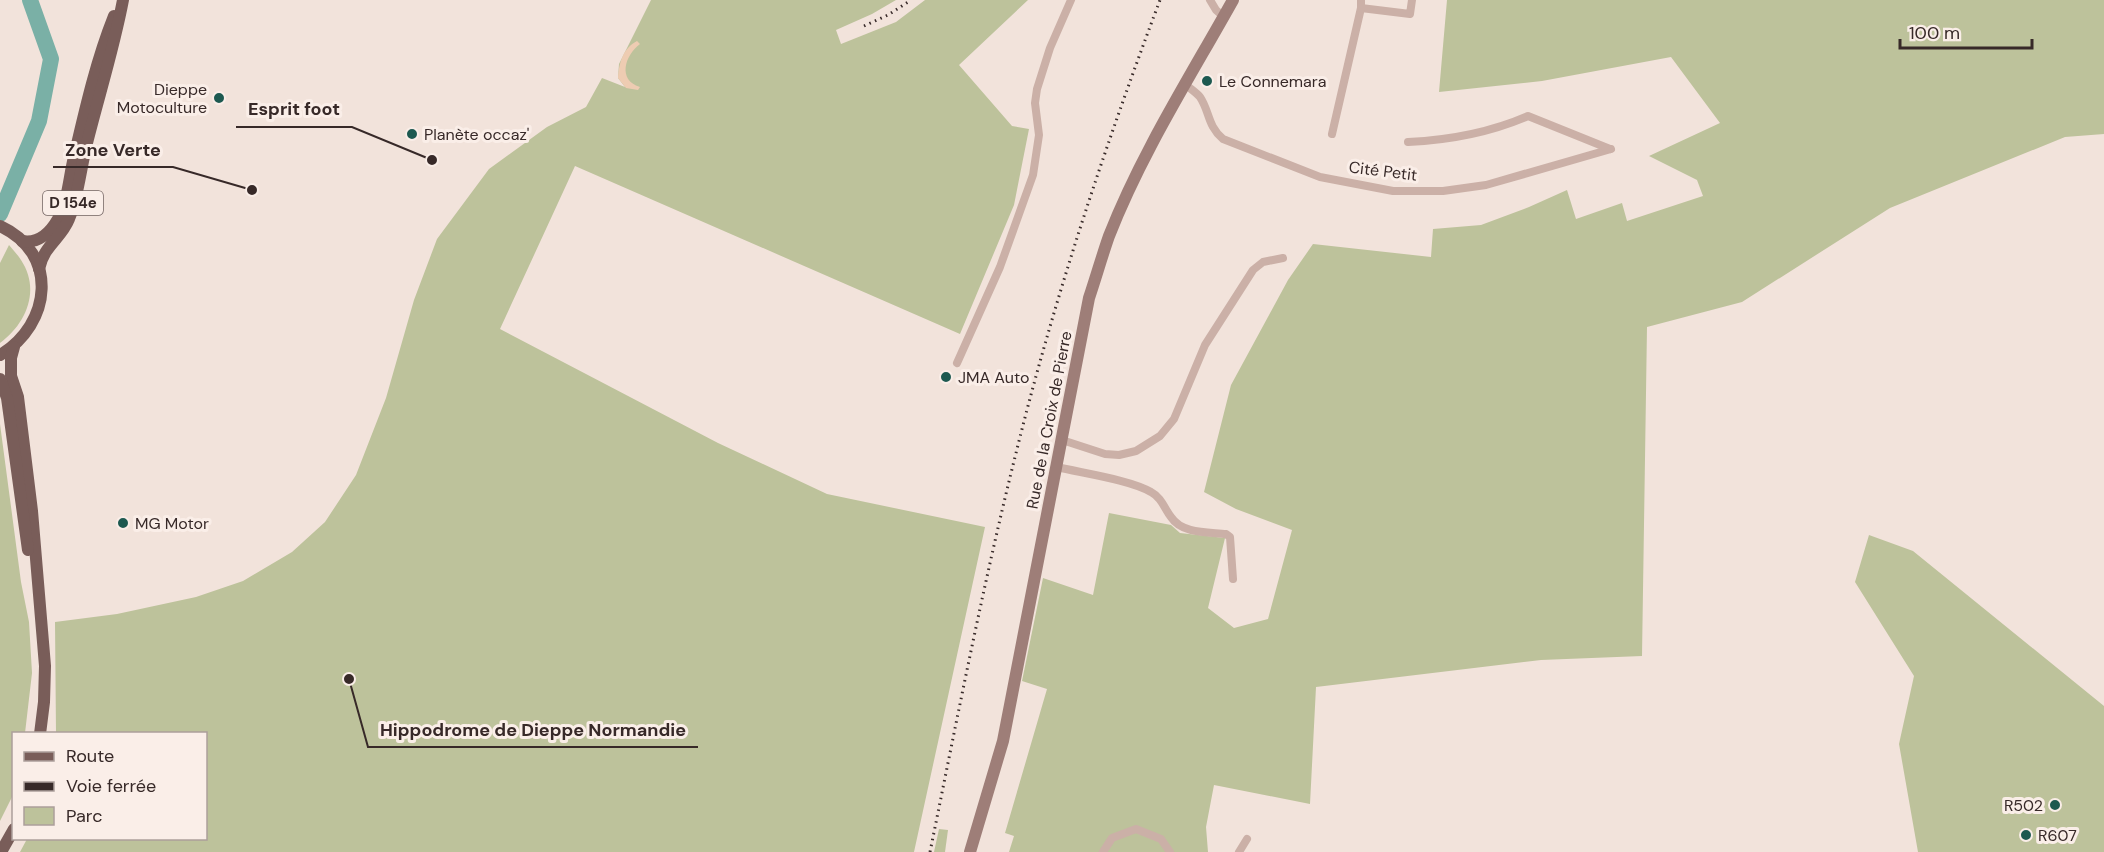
<svg xmlns="http://www.w3.org/2000/svg" width="2104" height="852" font-family="'DM Sans',sans-serif">
<rect width="100%" height="100%" fill="#f2e3db"/>
<!-- green -->
<g fill="#bdc29b">
<path d="M 651,0 L 896,0 L 872,14 L 836,30 L 841,44 L 896,22 L 925,0 L 1028,0 L 959,65 L 1012,126 L 1029,129 L 1014,205 L 960,334 L 575,166 L 500,329 L 718,443 L 827,494 L 985,527 L 914,852 L 20,852 L 27,839 L 206,838 L 206,734 L 56,733 L 55,622 L 117,614 L 196,597 L 243,581 L 292,552 L 325,522 L 356,475 L 386,398 L 414,300 L 437,239 L 489,169 L 547,127 L 586,107 L 602,78 L 625,87 L 618,78 L 619,64 Z"/>
<path d="M 1447,0 L 2104,0 L 2104,134 L 2065,137 L 1890,208 L 1742,302 L 1647,327 L 1642,656 L 1541,660 L 1316,687 L 1310,804 L 1214,785 L 1206,827 L 1208,852 L 1009,852 L 1014,836 L 1005,833 L 1047,689 L 1022,681 L 1043,578 L 1093,595 L 1109,513 L 1171,525 L 1180,533 L 1225,538 L 1208,608 L 1234,628 L 1268,619 L 1292,530 L 1236,509 L 1204,492 L 1231,385 L 1288,280 L 1313,244 L 1431,257 L 1433,229 L 1481,225 L 1529,207 L 1567,190 L 1576,219 L 1622,203 L 1627,221 L 1703,196 L 1697,180 L 1649,156 L 1720,123 L 1671,57 L 1542,81 L 1439,92 Z"/>
<path d="M 9,245 C 13,250 18,255 21,260 C 41,290 26,324 0,343 L 0,263 Z"/>
<path d="M 0,424 L 21,582 L 29,622 L 32,673 L 25,733 L 14,734 L 13,795 L 0,821 Z"/>
<path d="M 1869,535 L 1913,551 L 2104,706 L 2104,852 L 1918,852 L 1899,744 L 1914,676 L 1855,582 Z"/>
<path d="M 939,829 L 948,830 L 945,852 L 934,852 Z"/>
</g>
<!-- sand -->
<path fill="#eeccb2" d="M 637,41 L 640,44 C 625,55 617,80 640,87 L 638,90 L 626,88 L 618,78 C 619,63 623,48 637,41 Z"/>
<g fill="none" stroke-linecap="round" stroke-linejoin="round">
<!-- river -->
<path stroke="#7ab0a6" stroke-width="16" d="M 0,214 L 39,121 L 51,59 L 30,0"/>
<!-- minor -->
<g stroke="#cbb0a7" stroke-width="8">
<path d="M 1210,0 L 1216,10 L 1224,17"/>
<path d="M 1361,8 L 1410,14 L 1412,0"/>
<path d="M 1185,84 C 1189,88 1196,92 1200,97 C 1210,112 1207,125 1223,139 L 1320,177 L 1393,191 L 1443,191 L 1486,185 L 1611,149"/>
<path d="M 1332,134 L 1361,8 L 1361,0"/>
<path d="M 1408,142 C 1451,140 1489,133 1528,116 L 1610,149"/>
<path d="M 957,363 L 1000,267 L 1033,175 L 1039,135 L 1035,103 L 1037,89 L 1050,48 L 1071,0"/>
<path d="M 1062,440 L 1105,454 L 1119,455 L 1136,451 L 1160,436 L 1174,419 L 1205,345 L 1253,270 L 1263,262 L 1283,258"/>
<path d="M 1057,467 C 1082,473 1131,480 1151,492 C 1162,498 1164,508 1171,517 C 1182,534 1208,532 1226,534 L 1230,537 L 1233,579"/>
<path d="M 1103,852 L 1112,838 L 1136,829 L 1161,839 L 1170,852"/>
<path d="M 1239,852 L 1247,839"/>
</g>
<!-- secondary -->
<path stroke="#9e7e78" stroke-width="12" d="M 970,852 L 1003,741 L 1089,298 C 1096,277 1102,256 1109,236 C 1141,154 1190,77 1233,0"/>
<!-- primary -->
<g stroke="#795d59" stroke-width="12">
<path d="M 0,226 C 59,253 52,324 0,355"/>
<path d="M 22,241 C 38,244 50,233 58,219 C 68,201 69,177 74,157 C 85,110 96,61 114,16"/>
<path d="M 39,269 C 44,245 61,239 69,219 C 78,198 81,166 87,143 C 99,95 114,48 123,0"/>
<path d="M 14,347 L 11,358 L 11,376 L 18,397 L 32,511 L 45,666 L 44,702 L 40,734"/>
<path d="M 0,379 L 7,398 L 28,550"/>
<path d="M 1,852 L 14,829"/>
</g>
<!-- rail -->
<g stroke="#372928" stroke-width="3" stroke-dasharray="1.5 4.5" stroke-linecap="butt">
<path d="M 864,26 L 888,15 L 911,0"/>
<path d="M 930,852 C 957,719 983,585 1016,453 C 1054,299 1104,149 1160,0"/>
</g>
</g>
<!-- markers -->
<g fill="#1d5950" stroke="#faeee8" stroke-width="2">
<circle cx="1207" cy="81" r="6"/>
<circle cx="219" cy="98" r="6"/>
<circle cx="412" cy="134" r="6"/>
<circle cx="946" cy="377" r="6"/>
<circle cx="123" cy="523" r="6"/>
<circle cx="2055" cy="805" r="6"/>
<circle cx="2026" cy="835" r="6"/>
</g>
<g text-anchor="middle" dominant-baseline="central" stroke-width="6" stroke-linejoin="round" paint-order="stroke">
<!-- shield labels -->
<rect fill="#faeee8" stroke="#726462" stroke-width="1.5" x="43" y="191" width="60" height="24" rx="4.5"/>
<g font-size="15" font-weight="bold" fill="#372928">
<text x="73" y="203">D 154e</text>
</g>
<!-- poi labels -->
<g font-size="16" fill="#372928" stroke="#faeee8" text-anchor="start">
<text x="1219" y="81">Le Connemara</text>
<text x="207" y="89" text-anchor="end">Dieppe<tspan x="207" dy="18">Motoculture</tspan></text>
<text x="424" y="134">Planète occaz'</text>
<text x="958" y="377">JMA Auto</text>
<text x="135" y="523">MG Motor</text>
<text x="2043" y="805" text-anchor="end">R502</text>
<text x="2038" y="835">R607</text>
</g>
<!-- street labels -->
<g font-size="16" fill="#372928" stroke="#faeee8">
<text transform="translate(1383 171) rotate(7)">Cité Petit</text>
<text transform="translate(1049 420) rotate(-79)">Rue de la Croix de Pierre</text>
</g>
</g>
<!-- callouts -->
<path fill="none" stroke="#372928" stroke-width="2" d="M432 160L352 127H236M252 190L173 167H53M349 679L368 747H698"/>
<g fill="#372928" stroke="#faeee8" stroke-width="2">
<circle cx="432" cy="160" r="6"/>
<circle cx="252" cy="190" r="6"/>
<circle cx="349" cy="679" r="6"/>
</g>
<g font-size="18" text-anchor="middle" font-weight="bold" fill="#372928" stroke="#faeee8" stroke-width="6" stroke-linejoin="round" paint-order="stroke">
<text x="294" y="115">Esprit foot</text>
<text x="113" y="156">Zone Verte</text>
<text x="533" y="736">Hippodrome de Dieppe Normandie</text>
</g>
<!-- legend -->
<rect x="12" y="732" width="195" height="108" fill="#faeee8" stroke="#ac9f9b" stroke-width="1.5"/>
<rect x="24" y="752" width="30" height="9" fill="#795d59" stroke="#ac9f9b" stroke-width="1.5"/>
<text x="66" y="762" font-size="18" fill="#372928">Route</text>
<rect x="24" y="782" width="30" height="9" fill="#372928" stroke="#ac9f9b" stroke-width="1.5"/>
<text x="66" y="792" font-size="18" fill="#372928">Voie ferrée</text>
<rect x="24" y="807" width="30" height="18" fill="#bdc29b" stroke="#ac9f9b" stroke-width="1.5"/>
<text x="66" y="822" font-size="18" fill="#372928">Parc</text>
<!-- scale -->
<path d="M1900 39v9h132v-9" fill="none" stroke="#372928" stroke-width="3"/>
<text x="1909" y="39" font-size="18" fill="#372928" stroke="#faeee8" stroke-width="4.5" paint-order="stroke">100 m</text>
</svg>
